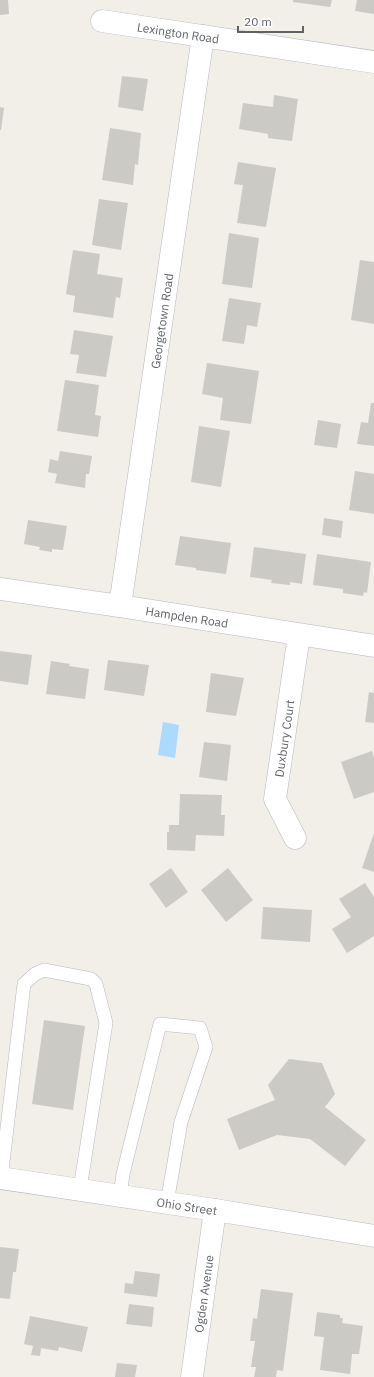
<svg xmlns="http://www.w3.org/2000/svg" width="374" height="1377" font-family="'IBM Plex Sans',sans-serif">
<rect width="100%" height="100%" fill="#f1efe8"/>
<!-- water -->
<path fill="#aadaff" d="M 163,722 L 179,725 L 175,758 L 158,755 Z"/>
<!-- building -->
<g fill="#cccac5">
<path d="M 0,0 L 8,0 L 9,14 L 0,15 Z"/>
<path d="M 293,0 L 332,0 L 330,7 L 293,2 Z"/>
<path d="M 357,0 L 374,0 L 374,14 L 355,11 Z"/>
<path d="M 122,76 L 148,79 L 143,111 L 118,107 Z"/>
<path d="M 274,95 L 298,99 L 292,141 L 268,138 L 268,134 L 239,129 L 243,103 L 273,107 Z"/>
<path d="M 0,107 L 4,108 L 1,130 L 0,130 Z"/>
<path d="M 110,128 L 141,133 L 138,165 L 135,164 L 133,185 L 102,180 Z"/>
<path d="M 238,162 L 276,168 L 266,227 L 237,223 L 243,185 L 234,184 Z"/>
<path d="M 99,199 L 128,203 L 121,250 L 92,245 Z"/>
<path d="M 229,233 L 259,238 L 252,288 L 222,284 Z"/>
<path d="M 73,250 L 100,254 L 97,274 L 123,278 L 120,298 L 116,297 L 113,318 L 73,312 L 75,296 L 66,294 Z"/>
<path d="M 360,260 L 374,262 L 374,324 L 351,320 Z"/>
<path d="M 229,298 L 261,303 L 257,327 L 247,325 L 244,344 L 222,341 Z"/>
<path d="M 74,330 L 113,336 L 106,377 L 76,373 L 79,355 L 70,354 Z"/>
<path d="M 207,363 L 259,371 L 251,424 L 220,420 L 223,398 L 202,394 Z"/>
<path d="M 65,380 L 99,385 L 95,415 L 101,416 L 98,437 L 57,431 Z"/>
<path d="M 371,403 L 374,403 L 374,446 L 357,444 L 361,422 L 368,423 Z"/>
<path d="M 318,420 L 341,424 L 337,448 L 314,445 Z"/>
<path d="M 199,426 L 230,431 L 221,487 L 191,482 Z"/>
<path d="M 60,451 L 92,456 L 89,474 L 86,474 L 85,488 L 55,483 L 57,474 L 48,472 L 50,459 L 58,461 Z"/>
<path d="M 355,471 L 374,474 L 374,514 L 349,510 Z"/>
<path d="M 324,518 L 343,521 L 341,538 L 322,535 Z"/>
<path d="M 28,520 L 67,526 L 63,550 L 52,549 L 52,552 L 39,550 L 40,547 L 24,544 Z"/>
<path d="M 180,536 L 231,543 L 226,574 L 196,570 L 196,568 L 175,565 Z"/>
<path d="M 254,547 L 306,554 L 302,584 L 290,582 L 290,585 L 271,583 L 272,580 L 250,577 Z"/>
<path d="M 317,554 L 371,562 L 367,593 L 364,592 L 363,596 L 343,593 L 343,589 L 313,585 Z"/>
<path d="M 0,651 L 32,655 L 28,685 L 0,681 Z"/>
<path d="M 108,660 L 149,665 L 144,696 L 104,690 Z"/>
<path d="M 51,661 L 70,664 L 69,666 L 89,669 L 85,699 L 46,694 Z"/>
<path d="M 211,673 L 244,678 L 236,716 L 206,712 Z"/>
<path d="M 369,692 L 374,693 L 374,723 L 365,722 Z"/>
<path d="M 204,742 L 231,745 L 227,781 L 199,777 Z"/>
<path d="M 372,751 L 374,758 L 374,792 L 354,799 L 341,762 Z"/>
<path d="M 180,794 L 222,795 L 221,815 L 225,815 L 224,836 L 196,835 L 195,851 L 167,850 L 167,832 L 169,832 L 169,825 L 179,825 Z"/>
<path d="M 374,833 L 374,872 L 362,868 Z"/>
<path d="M 171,868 L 188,892 L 166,908 L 149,884 Z"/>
<path d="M 228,868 L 253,900 L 226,922 L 201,890 Z"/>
<path d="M 365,883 L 374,897 L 374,936 L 347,953 L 332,929 L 351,917 L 339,899 Z"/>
<path d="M 263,907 L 312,910 L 310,942 L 261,939 Z"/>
<path d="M 44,1020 L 85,1026 L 73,1110 L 32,1104 Z"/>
<path d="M 289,1059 L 322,1063 L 335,1094 L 325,1107 L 366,1140 L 345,1166 L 310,1139 L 277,1135 L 239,1150 L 227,1119 L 275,1100 L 268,1085 Z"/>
<path d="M 0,1247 L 19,1249 L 16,1272 L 13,1272 L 10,1299 L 0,1298 Z"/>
<path d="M 135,1271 L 160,1274 L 157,1297 L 124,1293 L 125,1283 L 133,1284 Z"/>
<path d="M 261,1289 L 293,1293 L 283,1371 L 277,1370 L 276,1377 L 254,1377 L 256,1367 L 251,1367 L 255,1341 L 250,1341 L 253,1318 L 257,1319 Z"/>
<path d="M 129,1304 L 154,1307 L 152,1327 L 126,1324 Z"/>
<path d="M 317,1312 L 340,1315 L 340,1318 L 343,1318 L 342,1323 L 363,1326 L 359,1354 L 352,1354 L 350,1374 L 320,1370 L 324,1337 L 314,1336 Z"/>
<path d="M 30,1316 L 88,1327 L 82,1352 L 59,1347 L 58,1351 L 41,1348 L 40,1356 L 31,1355 L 33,1346 L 24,1344 Z"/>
<path d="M 117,1363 L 137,1365 L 135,1377 L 115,1377 Z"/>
</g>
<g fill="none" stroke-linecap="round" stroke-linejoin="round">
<defs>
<g id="lane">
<path d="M 1,1179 L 24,984 L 35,974 L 44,970 L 91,979 L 96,984 L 106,1023 L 80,1189"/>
<path d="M 120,1196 L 123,1174 L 160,1024 L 200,1028 L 206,1047 L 181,1122 L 167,1203"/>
</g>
<g id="street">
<path id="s1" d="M 102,21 L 374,62"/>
<path id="s2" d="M 0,589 L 120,606 L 374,646"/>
<path id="s3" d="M 120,606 L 203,36"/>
<path id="s4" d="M 295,838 L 275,799 L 299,635"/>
<path id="s5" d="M 192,1377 L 215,1210"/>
</g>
<g id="secondary">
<path id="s6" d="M 0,1178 L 215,1210 L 374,1236"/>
</g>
</defs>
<!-- lane casing -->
<use href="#lane" stroke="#b5b8bc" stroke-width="14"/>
<!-- street casing -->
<use href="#street" stroke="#b5b8bc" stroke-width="23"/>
<!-- secondary casing -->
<use href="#secondary" stroke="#b6babf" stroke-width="23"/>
<!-- lane -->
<use href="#lane" stroke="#fff" stroke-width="13"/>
<!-- street -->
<use href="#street" stroke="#fff" stroke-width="22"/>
<!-- secondary -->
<use href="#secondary" stroke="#fff" stroke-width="22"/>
</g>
<g text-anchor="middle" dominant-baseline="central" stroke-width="4" stroke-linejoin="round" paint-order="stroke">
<!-- street labels -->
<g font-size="12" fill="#5f6368" stroke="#fff">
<text stroke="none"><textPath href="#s1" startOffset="77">Lexington Road</textPath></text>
<text stroke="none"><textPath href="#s3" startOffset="288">Georgetown Road</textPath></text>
<text stroke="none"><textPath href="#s2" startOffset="189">Hampden Road</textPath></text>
<text stroke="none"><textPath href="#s4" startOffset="105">Duxbury Court</textPath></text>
<text stroke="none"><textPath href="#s6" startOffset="189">Ohio Street</textPath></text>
<text stroke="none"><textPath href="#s5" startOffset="84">Ogden Avenue</textPath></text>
</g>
</g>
<!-- scale -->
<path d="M238 26v6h65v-6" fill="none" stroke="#5f6368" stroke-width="2"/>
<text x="244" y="26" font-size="12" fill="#5f6368" stroke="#ffffff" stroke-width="3" paint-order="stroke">20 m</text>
</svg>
